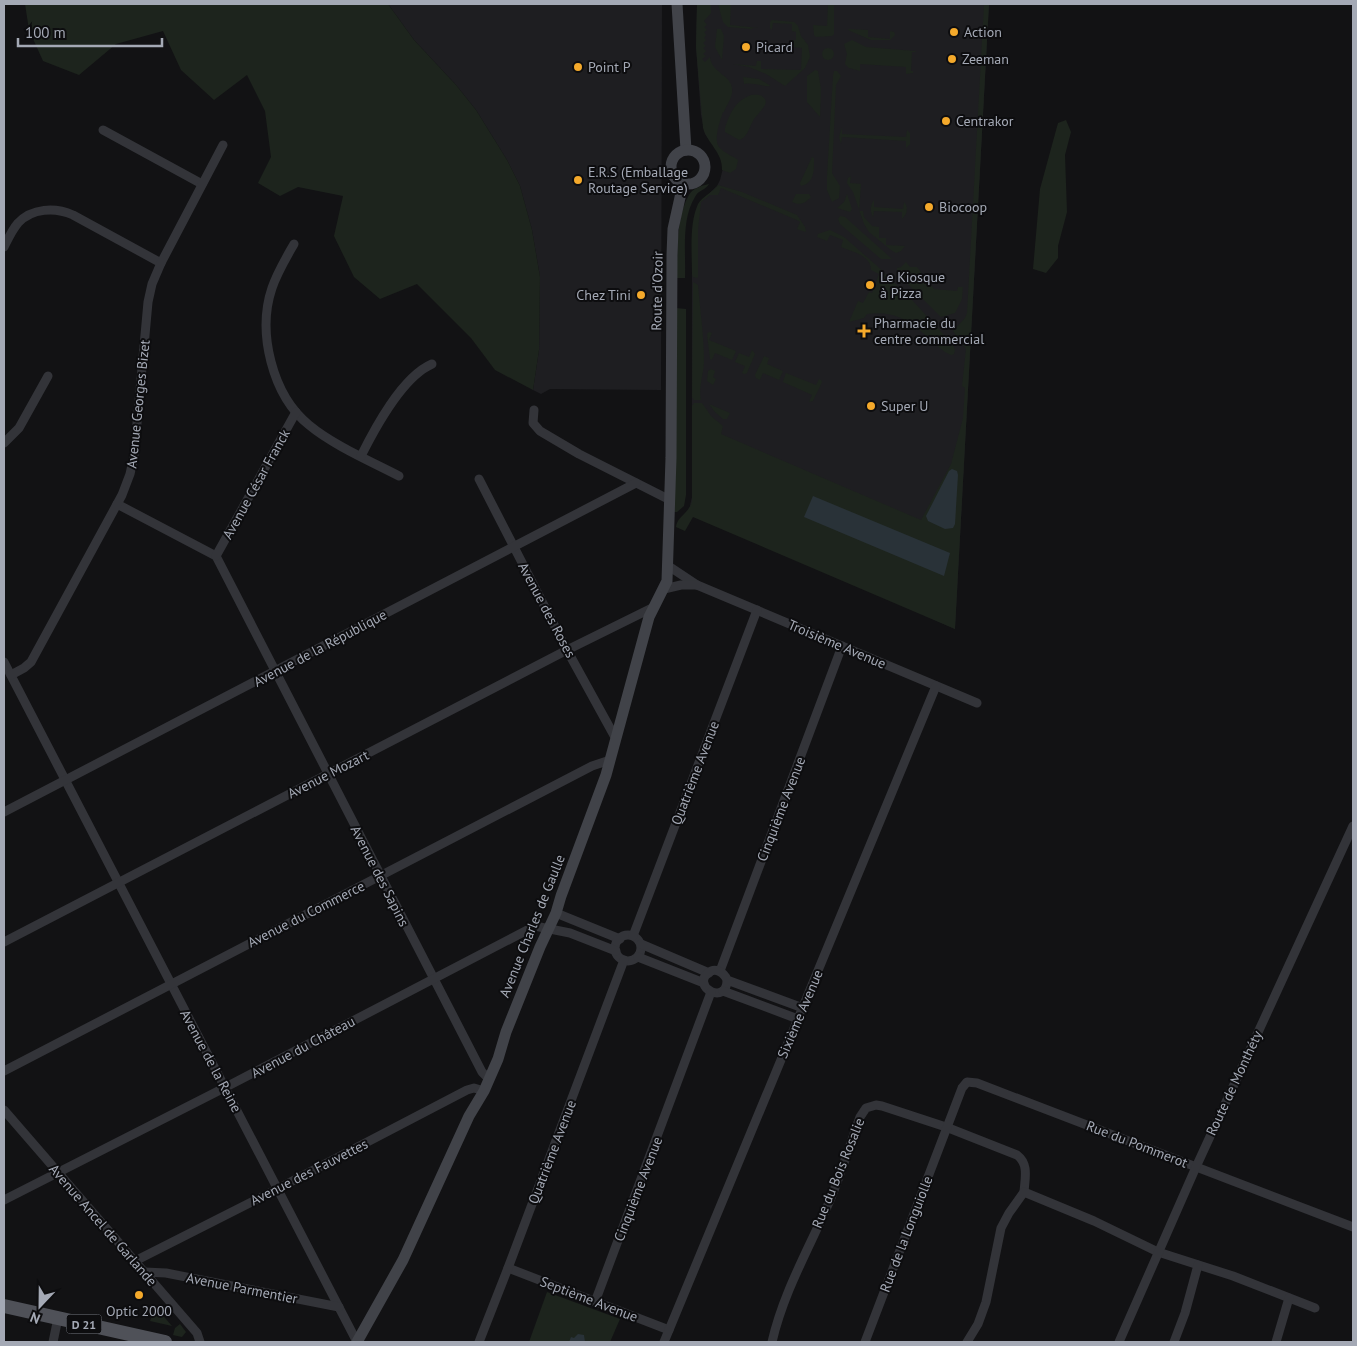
<svg xmlns="http://www.w3.org/2000/svg" width="1357" height="1346" font-family="'PT Sans',sans-serif">
<rect width="100%" height="100%" fill="#121214"/>
<!-- built -->
<g fill="#1e1e21">
<path d="M 388,4 L 662,4 L 661,390 L 550,389 L 541,394 L 533,390 L 539,350 L 540,277 L 532,230 L 520,186 L 507,160 L 476,110 L 456,85 L 414,40 Z"/>
<path d="M 697,4 L 989,4 L 955,629 L 689,510 L 692,497 L 692,232 L 699,203 L 717,186 L 720,180 L 723,168 L 720,155 L 705,134 L 701,115 L 696,47 Z"/>
</g>
<!-- green -->
<g fill="#1d241d">
<path d="M 25,4 L 388,4 L 414,40 L 456,85 L 476,110 L 507,160 L 520,186 L 532,230 L 540,277 L 539,350 L 533,390 L 495,370 L 471,338 L 417,284 L 380,299 L 354,277 L 334,236 L 343,196 L 298,187 L 280,196 L 258,183 L 271,157 L 265,111 L 247,75 L 214,100 L 181,70 L 163,31 L 116,44 L 79,75 L 43,61 L 29,30 Z"/>
<path d="M 697,4 L 711,4 L 711,13 L 704,21 L 707,25 L 704,27 L 707,30 L 704,32 L 706,35 L 704,38 L 706,40 L 703,43 L 706,46 L 703,48 L 706,51 L 703,54 L 706,56 L 702,59 L 705,62 L 710,57 C 711,74 735,75 732,93 C 731,100 726,106 724,112 L 723,112 C 720,121 712,142 721,149 C 726,154 733,156 738,160 L 736,169 L 730,173 L 722,170 C 723,153 708,144 703,128 L 696,47 Z"/>
<path d="M 718,4 L 731,4 L 730,25 L 759,28 L 753,27 L 752,29 L 728,27 L 723,22 Z"/>
<path d="M 828,4 L 834,4 L 834,34 L 832,36 L 816,37 L 814,35 L 813,25 L 827,26 Z"/>
<path d="M 984,4 L 989,4 L 955,629 L 693,517 L 685,531 L 676,527 C 677,516 689,514 692,501 L 692,406 L 694,403 L 702,403 L 711,416 L 723,426 L 721,434 L 921,520 L 951,464 L 963,418 L 965,388 L 962,386 L 966,349 L 953,331 L 965,318 L 967,313 Z"/>
<path d="M 772,20 L 794,22 L 798,26 L 801,36 L 808,45 L 810,57 L 805,68 L 785,86 L 766,74 L 749,67 L 733,64 L 756,66 L 757,61 L 761,61 L 761,69 L 801,70 L 802,48 L 791,47 L 791,40 L 796,40 L 796,32 L 792,31 L 792,24 L 773,23 L 772,30 L 770,28 L 770,22 Z"/>
<path d="M 717,29 L 721,29 L 724,36 L 722,60 L 715,47 Z"/>
<path d="M 849,29 L 868,30 L 868,37 L 890,39 L 890,31 L 894,32 L 895,35 L 890,40 L 871,40 L 848,30 Z"/>
<path d="M 852,40 L 866,47 L 915,51 L 916,52 L 912,52 L 911,71 L 913,71 L 913,73 L 906,74 L 906,67 L 860,64 L 860,71 L 849,68 L 845,64 L 847,54 L 844,44 Z"/>
<circle cx="828" cy="54" r="6"/>
<path d="M 815,70 L 818,71 L 821,89 L 820,117 L 807,102 L 807,76 Z"/>
<path d="M 837,71 L 841,76 L 836,85 L 832,173 L 840,186 L 839,198 L 832,202 L 827,190 L 827,176 L 833,76 L 834,71 Z"/>
<path d="M 743,77 L 759,79 L 771,86 C 762,87 753,82 744,84 Z"/>
<path d="M 751,95 C 755,95 760,94 763,97 C 772,104 756,114 753,121 C 749,128 747,138 739,140 L 725,132 L 725,128 C 730,113 735,101 751,95 Z"/>
<path d="M 1066,120 L 1071,132 L 1065,155 L 1067,212 L 1058,246 L 1058,258 L 1046,273 L 1033,269 L 1040,189 L 1058,123 Z"/>
<path d="M 842,127 L 842,134 L 906,137 L 907,130 L 910,133 L 910,144 L 906,148 L 906,141 L 842,137 L 841,144 L 839,137 Z"/>
<path d="M 812,157 L 814,158 C 814,169 815,183 801,186 L 800,183 Z"/>
<path d="M 851,176 L 850,183 L 861,184 L 859,211 L 863,211 L 864,217 L 872,226 L 879,227 L 879,238 L 886,238 L 886,245 L 905,246 L 901,251 L 896,253 L 891,250 L 869,232 L 864,224 L 853,192 L 847,183 L 848,178 Z"/>
<path d="M 709,184 C 706,190 698,190 695,197 C 681,219 686,253 685,278 L 677,278 C 677,254 676,217 689,195 C 693,188 701,186 709,184 Z"/>
<path d="M 718,185 L 742,192 L 797,215 L 805,227 L 806,232 L 797,229 L 800,222 L 799,221 L 721,188 L 718,195 L 710,195 L 701,202 L 698,229 L 698,277 L 697,278 L 693,277 L 692,274 C 692,252 689,224 698,204 C 702,197 713,192 718,185 Z"/>
<path d="M 796,194 L 809,194 L 811,197 C 805,203 801,206 792,202 Z"/>
<path d="M 847,194 L 852,209 L 850,212 L 837,208 L 844,202 Z"/>
<path d="M 874,200 L 874,207 L 903,209 L 904,202 C 909,207 907,215 902,219 L 902,212 L 874,211 L 873,217 C 870,212 870,205 874,200 Z"/>
<path d="M 840,216 L 845,217 L 892,259 L 881,259 L 840,224 L 838,219 Z"/>
<path d="M 830,230 L 844,237 L 876,265 L 912,300 L 953,345 L 955,350 L 954,354 L 951,355 L 945,352 C 918,331 906,309 867,314 L 864,318 L 849,322 L 858,301 L 863,303 L 869,292 L 872,293 L 879,274 L 871,270 C 871,255 852,252 841,247 L 843,240 L 830,235 L 827,241 L 817,237 L 818,234 Z"/>
<path d="M 906,262 L 910,267 L 917,267 L 934,289 L 957,291 L 958,287 L 963,287 L 962,299 L 955,313 L 941,317 L 897,273 L 897,268 L 901,267 Z"/>
<path d="M 693,282 L 698,285 C 700,310 704,335 704,361 C 704,373 698,388 701,400 L 694,400 L 692,397 Z"/>
<path d="M 676,308 L 686,309 L 686,495 L 684,506 L 677,512 L 674,512 Z"/>
<path d="M 709,332 L 712,333 L 709,340 L 736,351 L 732,360 L 715,353 L 712,360 L 710,359 L 707,334 Z"/>
<path d="M 752,350 L 755,354 L 747,373 L 745,374 L 742,373 L 745,366 L 735,362 L 739,353 L 749,357 Z"/>
<path d="M 764,356 L 769,358 L 767,364 L 783,371 L 779,380 L 763,373 L 760,380 L 756,378 L 755,375 Z"/>
<path d="M 711,369 L 715,371 L 713,377 L 716,379 L 713,385 L 707,381 L 708,371 Z"/>
<path d="M 786,373 L 816,385 L 819,379 L 821,380 L 822,382 L 813,401 L 809,402 L 812,395 L 783,382 Z"/>
<path d="M 709,404 L 730,413 L 727,419 L 723,419 L 715,412 Z"/>
<path d="M 547,1292 L 620,1319 L 610,1342 L 529,1342 Z"/>
<path d="M 158,1310 L 172,1326 L 150,1321 L 153,1314 Z"/>
<path d="M 180,1324 L 186,1332 L 182,1337 L 173,1335 L 175,1328 Z"/>
</g>
<!-- water -->
<g fill="#293238">
<path d="M 952,469 L 957,471 L 958,475 L 955,524 L 953,528 L 945,529 L 928,521 L 926,516 L 949,471 Z"/>
<path d="M 813,496 L 950,553 L 944,576 L 804,517 Z"/>
<path d="M 578,1334 L 584,1335 L 585,1342 L 569,1342 L 571,1337 L 574,1338 Z"/>
</g>
<g fill="none" stroke-linecap="round" stroke-linejoin="round">
<!-- street -->
<g stroke="#333439" stroke-width="9">
<path d="M 103,130 L 202,184"/>
<path d="M 294,244 C 286,258 277,273 272,288 C 257,332 272,395 309,425 C 333,445 370,461 399,476"/>
<path d="M 4,247 C 8,239 12,230 18,223 C 32,208 55,207 73,215 L 161,263"/>
<path d="M 534,410 L 533,423 L 540,431 L 579,454 L 670,500"/>
<path d="M 4,443 L 19,428 L 48,376"/>
<path d="M 361,456 C 375,428 402,377 432,364"/>
<path d="M 479,479 L 567,650 L 616,739"/>
<path d="M 117,504 L 216,556 L 482,1072 L 489,1079"/>
<path d="M 216,556 L 296,412"/>
<path d="M 667,565 L 697,585 L 977,703"/>
<path d="M 664,589 L 681,585 L 697,585"/>
<path d="M 4,662 L 357,1342"/>
<path d="M 11,675 L 24,668 L 31,662 L 122,495 L 130,474 L 134,456 L 148,302 L 152,284 L 161,263 L 223,145"/>
<path d="M 4,812 L 636,483"/>
<path d="M 556,913 L 620,939"/>
<circle cx="628" cy="948" r="13"/>
<path d="M 633,936 L 757,610"/>
<path d="M 4,942 L 567,650 L 654,607"/>
<path d="M 641,944 L 709,973"/>
<path d="M 638,957 L 704,983"/>
<path d="M 720,971 L 842,646"/>
<path d="M 727,980 C 727,1006 691,987 708,973 C 715,967 724,972 727,980 L 803,1008"/>
<path d="M 723,991 L 798,1019"/>
<path d="M 4,1071 L 592,766 L 610,760"/>
<path d="M 4,1110 L 197,1333 L 200,1342"/>
<path d="M 4,1200 L 226,1087 L 535,926 L 570,933 L 616,951"/>
<path d="M 135,1261 L 281,1187 L 467,1090 L 474,1088 L 484,1091"/>
<path d="M 508,1268 L 669,1330"/>
<path d="M 145,1272 L 166,1273 L 339,1307"/>
<path d="M 595,1302 L 711,992"/>
<path d="M 53,1342 L 58,1318"/>
<path d="M 479,1342 L 508,1268 L 624,960"/>
<path d="M 664,1342 L 936,686"/>
<path d="M 772,1342 C 783,1294 807,1252 827,1207 C 840,1178 849,1147 860,1117 L 866,1108 L 876,1105 L 882,1106 L 946,1127 L 1017,1155 C 1029,1164 1025,1178 1024,1192"/>
<path d="M 865,1342 L 962,1088 L 967,1082 L 977,1083 L 1353,1227"/>
<path d="M 967,1342 L 978,1324 L 986,1302 L 1001,1228 L 1009,1213 L 1024,1192 L 1094,1221 L 1158,1252 L 1233,1276 L 1315,1308"/>
<path d="M 1119,1342 L 1196,1167 L 1353,826"/>
<path d="M 1174,1342 L 1185,1313 L 1198,1265"/>
<path d="M 1276,1342 L 1289,1298"/>
</g>
<!-- secondary -->
<g stroke="#414349" stroke-width="11">
<path d="M 677,4 L 686,150"/>
<circle cx="688" cy="167" r="17"/>
<path d="M 357,1342 L 403,1260 L 469,1116 L 484,1091 L 498,1059 L 506,1032 L 540,947 L 556,913 L 561,896 L 606,775 L 649,617 L 667,581 L 671,458 L 672,255 L 673,229 L 683,184"/>
</g>
<!-- primary -->
<path stroke="#4f5158" stroke-width="14" d="M 4,1306 L 165,1342"/>
</g>
<!-- markers -->
<g fill="#f4a92b" stroke="#0d0d0f" stroke-width="2">
<circle cx="954" cy="32" r="5"/>
<circle cx="746" cy="47" r="5"/>
<circle cx="952" cy="59" r="5"/>
<circle cx="578" cy="67" r="5"/>
<circle cx="946" cy="121" r="5"/>
<circle cx="578" cy="180" r="5"/>
<circle cx="929" cy="207" r="5"/>
<circle cx="870" cy="285" r="5"/>
<circle cx="641" cy="295" r="5"/>
<path d="M861.5 323.5h5v5h5v5h-5v5h-5v-5h-5v-5h5z"/>
<circle cx="871" cy="406" r="5"/>
<circle cx="139" cy="1295" r="5"/>
</g>
<g text-anchor="middle" dominant-baseline="central" stroke-width="4" stroke-linejoin="round" paint-order="stroke">
<!-- shield labels -->
<rect fill="#0d0d0f" stroke="#777a83" stroke-width="1" x="66.5" y="1314.5" width="35" height="19" rx="4"/>
<g font-size="12" font-weight="bold" fill="#a4a9b5">
<text x="84" y="1324">D 21</text>
</g>
<!-- poi labels -->
<g font-size="14" fill="#a4a9b5" stroke="#0d0d0f" text-anchor="start">
<text x="964" y="32">Action</text>
<text x="756" y="47">Picard</text>
<text x="962" y="59">Zeeman</text>
<text x="588" y="67">Point P</text>
<text x="956" y="121">Centrakor</text>
<text x="588" y="172">E.R.S (Emballage<tspan x="588" dy="16">Routage Service)</tspan></text>
<text x="939" y="207">Biocoop</text>
<text x="880" y="277">Le Kiosque<tspan x="880" dy="16">à Pizza</tspan></text>
<text x="631" y="295" text-anchor="end">Chez Tini</text>
<text x="874" y="323">Pharmacie du<tspan x="874" dy="16">centre commercial</tspan></text>
<text x="881" y="406">Super U</text>
<text x="139" y="1311" text-anchor="middle">Optic 2000</text>
</g>
<!-- street labels -->
<g font-size="14" fill="#a4a9b5" stroke="#0d0d0f">
<text transform="translate(657 291) rotate(-89)">Route d'Ozoir</text>
<text transform="translate(138 404) rotate(-84)">Avenue Georges Bizet</text>
<text transform="translate(256 484) rotate(-61)">Avenue César Franck</text>
<text transform="translate(547 610) rotate(62)">Avenue des Roses</text>
<text transform="translate(837 644) rotate(23)">Troisième Avenue</text>
<text transform="translate(320 648) rotate(-28)">Avenue de la République</text>
<text transform="translate(695 773) rotate(-69)">Quatrième Avenue</text>
<text transform="translate(328 774) rotate(-27)">Avenue Mozart</text>
<text transform="translate(781 809) rotate(-69)">Cinquième Avenue</text>
<text transform="translate(380 876) rotate(63)">Avenue des Sapins</text>
<text transform="translate(306 914) rotate(-27)">Avenue du Commerce</text>
<text transform="translate(532 926) rotate(-68)">Avenue Charles de Gaulle</text>
<text transform="translate(800 1014) rotate(-67)">Sixième Avenue</text>
<text transform="translate(303 1047) rotate(-28)">Avenue du Château</text>
<text transform="translate(211 1061) rotate(62)">Avenue de la Reine</text>
<text transform="translate(1234 1083) rotate(-65)">Route de Monthéty</text>
<text transform="translate(1137 1144) rotate(21)">Rue du Pommerot</text>
<text transform="translate(552 1152) rotate(-69)">Quatrième Avenue</text>
<text transform="translate(309 1172) rotate(-27)">Avenue des Fauvettes</text>
<text transform="translate(838 1173) rotate(-68)">Rue du Bois Rosalie</text>
<text transform="translate(638 1189) rotate(-69)">Cinquième Avenue</text>
<text transform="translate(103 1225) rotate(49)">Avenue Ancel de Garlande</text>
<text transform="translate(906 1234) rotate(-69)">Rue de la Longuiolle</text>
<text transform="translate(242 1288) rotate(11)">Avenue Parmentier</text>
<text transform="translate(589 1299) rotate(21)">Septième Avenue</text>
</g>
</g>
<!-- border -->
<rect width="1357" height="1346" fill="none" stroke="#a4a9b5" stroke-width="10"/>
<!-- north arrow -->
<g transform="translate(40 1306) rotate(202)" stroke="#0d0d0f" stroke-width="4" paint-order="stroke">
<path d="M0-4L9 19L0 12L-9 19Z" fill="#a4a9b5"/>
<text y="-8" font-size="14" font-weight="bold" text-anchor="middle" fill="#a4a9b5">N</text>
</g>
<!-- scale -->
<path d="M18 38v8h144v-8" fill="none" stroke="#a4a9b5" stroke-width="2.5"/>
<text x="25" y="38" font-size="15" fill="#a4a9b5" stroke="#0d0d0f" stroke-width="4" paint-order="stroke">100 m</text>
</svg>
